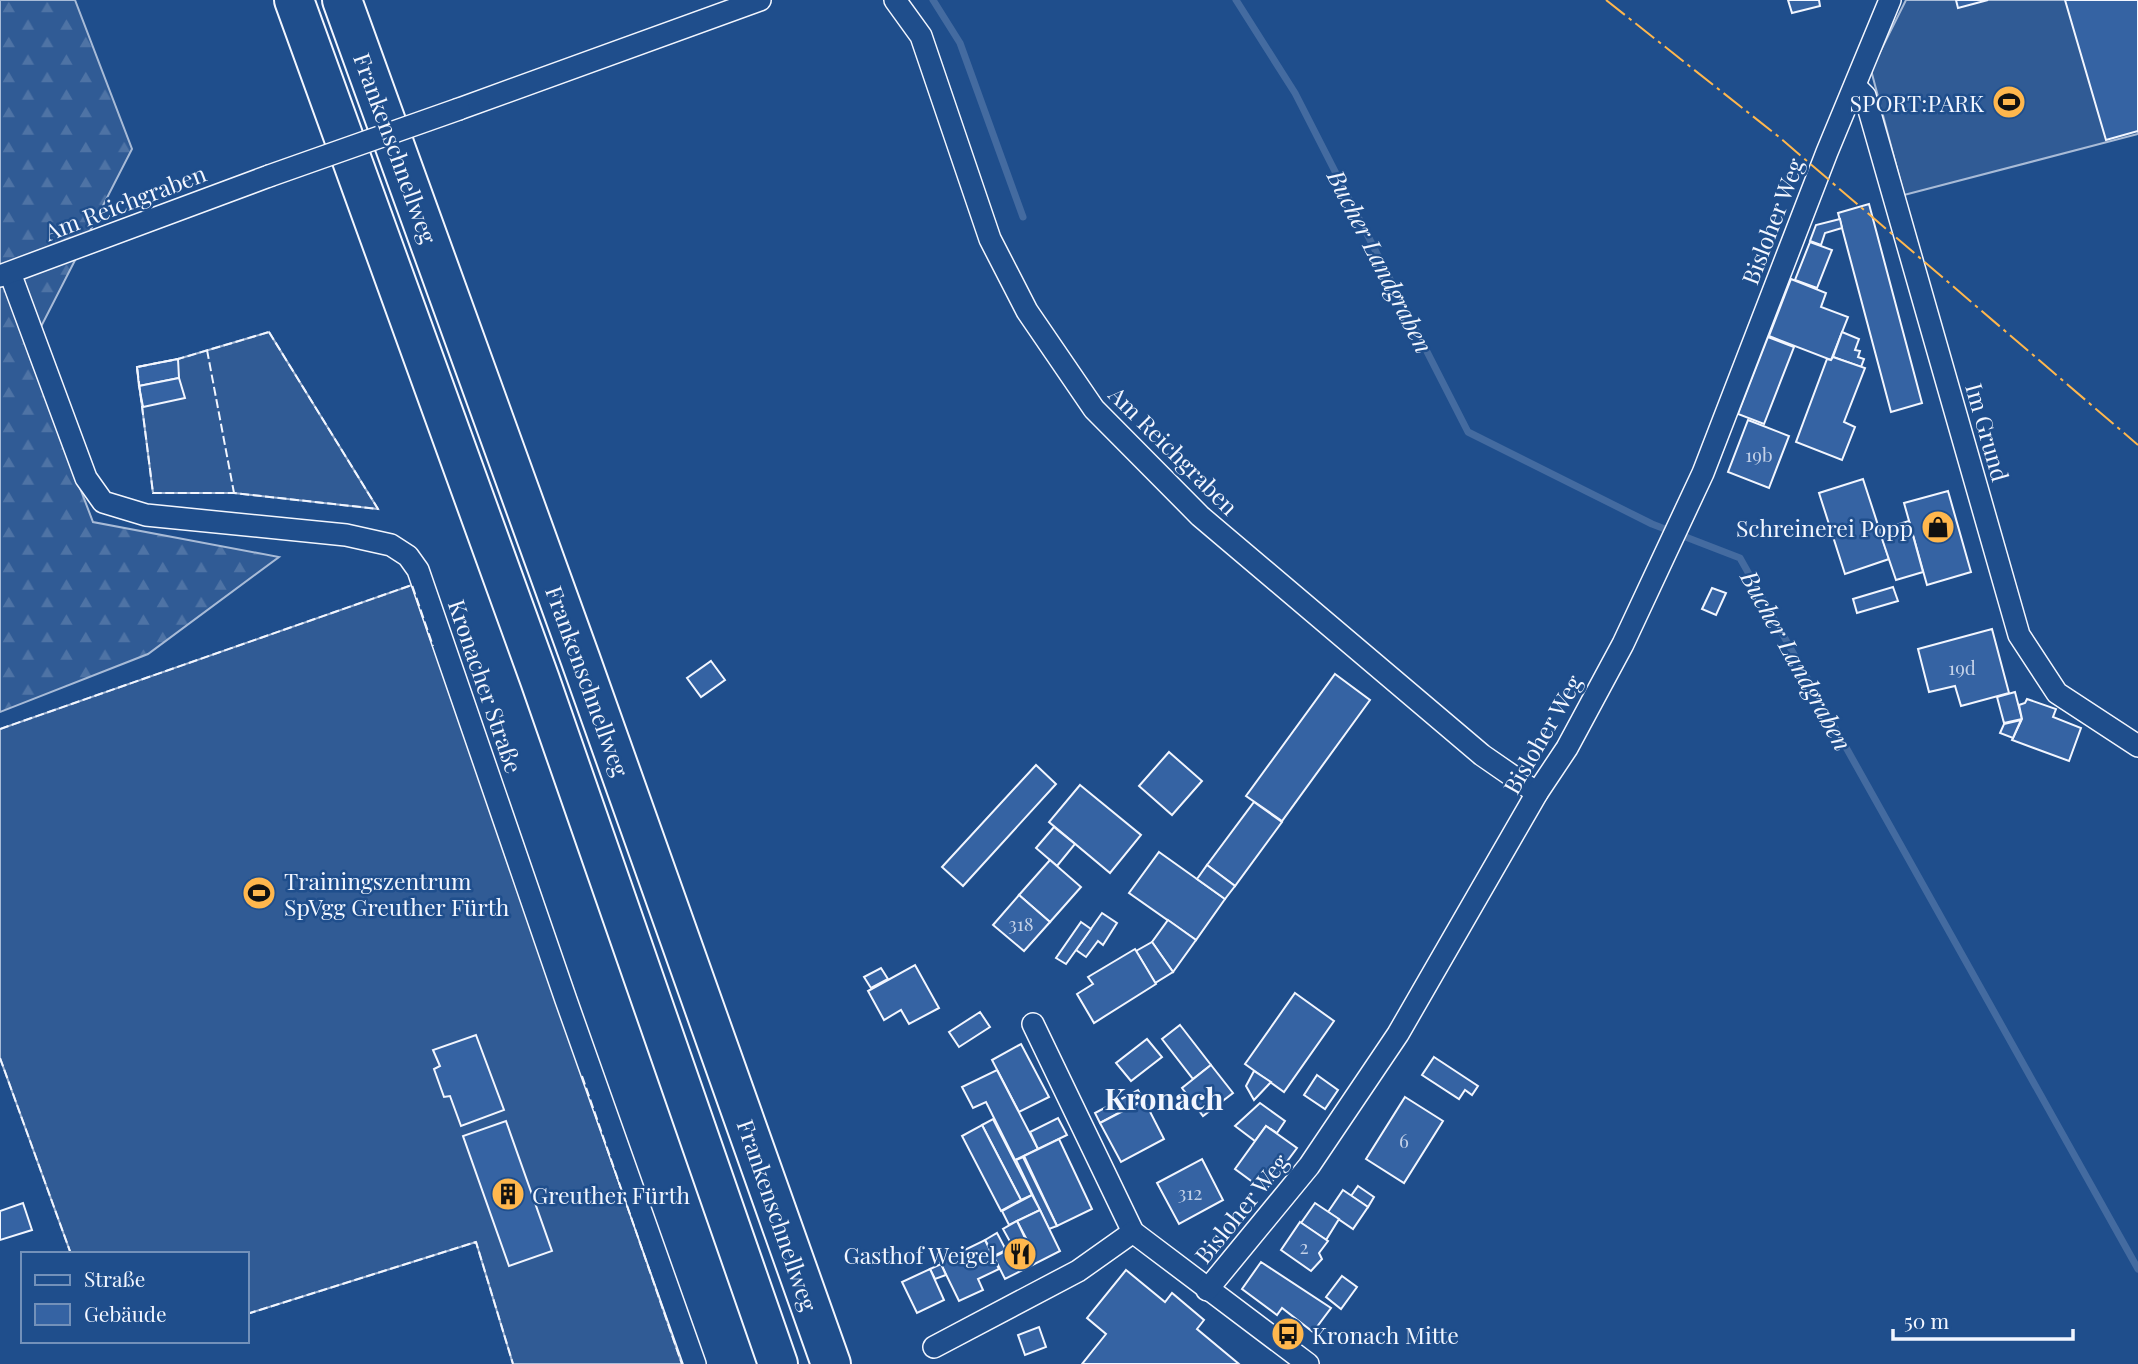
<svg xmlns="http://www.w3.org/2000/svg" width="2138" height="1364" font-family="'Playfair Display',serif">
<defs>
<pattern id="forest-firs" width="22" height="20" patternUnits="userSpaceOnUse" patternTransform="scale(1.75)"><rect width="22" height="20" fill="#305b95"/><path d="M5 1l3.5 6h-7zM16 11l3.5 6h-7z" fill="#4e73a5"/></pattern>
</defs>
<rect width="100%" height="100%" fill="#1f4e8c"/>
<!-- forest -->
<path fill="url(#forest-firs)" stroke="#a8bbd7" stroke-width="2" d="M 0,0 L 75,0 L 132,149 L 28,352 L 93,522 L 279,557 L 148,654 L 0,712 Z"/>
<!-- built -->
<g fill="#305b95" stroke="#a8bbd7" stroke-width="2">
<path d="M 1906,0 L 2138,0 L 2138,134 L 1904,195 L 1871,70 Z"/>
<path d="M 269,332 L 378,509 L 234,493 L 153,493 L 137,367 L 178,359 Z"/>
<path d="M 412,585 L 682,1364 L 513,1364 L 476,1242 L 247,1314 L 247,1254 L 71,1254 L 0,1058 L 0,729 Z"/>
</g>
<g fill="none" stroke-linecap="round" stroke-linejoin="round">
<!-- stream -->
<g stroke="#446ba0" stroke-width="7">
<path d="M 933,0 L 960,43 L 1023,217"/>
<path d="M 1236,0 L 1295,93 L 1468,432 L 1652,524 L 1740,558 L 2138,1269"/>
</g>
</g>
<!-- building -->
<g fill="#3563a3" stroke="#f2f6ff" stroke-width="2">
<path d="M 1788,0 L 1819,0 L 1820,6 L 1792,13 Z"/>
<path d="M 1956,0 L 1988,0 L 1958,8 Z"/>
<path d="M 2065,0 L 2138,0 L 2138,131 L 2106,140 Z"/>
<path d="M 1869,204 L 1922,403 L 1891,412 L 1838,213 Z"/>
<path d="M 1840,219 L 1842,228 L 1825,233 L 1821,245 L 1810,241 L 1816,225 Z"/>
<path d="M 1810,242 L 1832,250 L 1817,288 L 1795,280 Z"/>
<path d="M 1791,279 L 1826,293 L 1821,307 L 1848,317 L 1831,360 L 1769,336 Z"/>
<path d="M 1842,332 L 1859,339 L 1855,350 L 1860,351 L 1858,357 L 1864,359 L 1861,367 L 1833,357 Z"/>
<path d="M 1768,337 L 1794,347 L 1764,424 L 1738,414 Z"/>
<path d="M 1833,357 L 1865,368 L 1844,422 L 1855,427 L 1842,460 L 1796,442 L 1827,359 L 1831,360 Z"/>
<path d="M 178,359 L 179,378 L 139,386 L 137,367 Z"/>
<path d="M 179,378 L 185,398 L 143,407 L 139,386 Z"/>
<path d="M 1748,420 L 1789,436 L 1769,488 L 1728,472 Z"/>
<path d="M 1863,479 L 1889,559 L 1845,574 L 1819,493 Z"/>
<path d="M 1948,491 L 1971,572 L 1927,585 L 1904,503 Z"/>
<path d="M 1909,521 L 1923,572 L 1896,580 L 1879,530 Z"/>
<path d="M 1893,587 L 1898,601 L 1857,613 L 1853,599 Z"/>
<path d="M 1712,588 L 1726,593 L 1716,615 L 1702,609 Z"/>
<path d="M 1992,629 L 2009,693 L 1961,706 L 1955,686 L 1929,692 L 1918,649 Z"/>
<path d="M 711,661 L 725,680 L 701,697 L 687,678 Z"/>
<path d="M 1335,674 L 1370,700 L 1282,821 L 1246,796 Z"/>
<path d="M 2015,692 L 2022,719 L 2004,723 L 1997,697 Z"/>
<path d="M 2027,699 L 2056,709 L 2053,717 L 2081,728 L 2069,761 L 2012,740 L 2022,719 L 2019,705 L 2025,703 Z"/>
<path d="M 2021,720 L 2013,738 L 2000,733 L 2004,724 Z"/>
<path d="M 1169,752 L 1202,781 L 1172,815 L 1139,786 Z"/>
<path d="M 1036,765 L 1056,784 L 963,886 L 942,867 Z"/>
<path d="M 1080,785 L 1141,835 L 1110,873 L 1049,822 Z"/>
<path d="M 1254,802 L 1282,822 L 1235,886 L 1207,865 Z"/>
<path d="M 1054,827 L 1075,844 L 1057,866 L 1036,848 Z"/>
<path d="M 1159,852 L 1225,899 L 1196,940 L 1129,893 Z"/>
<path d="M 1050,860 L 1081,887 L 1050,922 L 1019,895 Z"/>
<path d="M 1207,865 L 1235,886 L 1225,899 L 1197,879 Z"/>
<path d="M 1019,895 L 1050,922 L 1024,951 L 993,925 Z"/>
<path d="M 1102,913 L 1117,923 L 1103,945 L 1098,941 L 1086,957 L 1076,950 Z"/>
<path d="M 1168,920 L 1196,940 L 1173,972 L 1152,942 Z"/>
<path d="M 1081,922 L 1091,929 L 1066,964 L 1056,958 Z"/>
<path d="M 1152,942 L 1173,972 L 1155,983 L 1136,951 Z"/>
<path d="M 1135,949 L 1156,984 L 1094,1023 L 1077,994 L 1093,984 L 1088,977 Z"/>
<path d="M 915,965 L 939,1008 L 909,1024 L 901,1010 L 884,1020 L 868,991 Z"/>
<path d="M 881,968 L 888,979 L 871,988 L 864,977 Z"/>
<path d="M 1295,993 L 1334,1021 L 1284,1092 L 1245,1064 Z"/>
<path d="M 980,1012 L 990,1027 L 959,1047 L 949,1032 Z"/>
<path d="M 1180,1025 L 1211,1065 L 1193,1079 L 1162,1039 Z"/>
<path d="M 476,1035 L 504,1110 L 461,1126 L 450,1096 L 444,1097 L 434,1069 L 440,1066 L 433,1050 Z"/>
<path d="M 1147,1039 L 1162,1057 L 1131,1081 L 1116,1063 Z"/>
<path d="M 1021,1044 L 1049,1097 L 1019,1112 L 992,1060 Z"/>
<path d="M 1434,1057 L 1478,1086 L 1472,1095 L 1465,1090 L 1459,1099 L 1422,1075 Z"/>
<path d="M 1211,1065 L 1233,1093 L 1203,1116 L 1182,1088 Z"/>
<path d="M 997,1070 L 1038,1149 L 1015,1160 L 986,1102 L 973,1108 L 962,1087 Z"/>
<path d="M 1254,1071 L 1271,1082 L 1254,1100 L 1246,1086 Z"/>
<path d="M 1317,1075 L 1338,1090 L 1325,1109 L 1304,1095 Z"/>
<path d="M 1138,1090 L 1143,1100 L 1100,1123 L 1095,1113 Z"/>
<path d="M 1405,1097 L 1443,1121 L 1404,1183 L 1366,1159 Z"/>
<path d="M 1144,1100 L 1164,1139 L 1121,1162 L 1100,1123 Z"/>
<path d="M 1260,1103 L 1285,1121 L 1277,1133 L 1266,1126 L 1255,1141 L 1235,1126 Z"/>
<path d="M 1058,1118 L 1067,1135 L 1038,1149 L 1030,1132 Z"/>
<path d="M 993,1119 L 1032,1195 L 1021,1200 L 982,1125 Z"/>
<path d="M 506,1121 L 552,1251 L 509,1266 L 463,1136 Z"/>
<path d="M 982,1125 L 1021,1200 L 1001,1211 L 962,1136 Z"/>
<path d="M 1266,1126 L 1297,1148 L 1265,1191 L 1235,1169 Z"/>
<path d="M 1059,1139 L 1092,1209 L 1057,1226 L 1024,1156 Z"/>
<path d="M 1023,1157 L 1057,1226 L 1049,1229 L 1016,1160 Z"/>
<path d="M 1202,1159 L 1223,1200 L 1179,1224 L 1157,1183 Z"/>
<path d="M 1358,1186 L 1374,1197 L 1368,1207 L 1351,1196 Z"/>
<path d="M 1343,1190 L 1368,1207 L 1353,1229 L 1328,1212 Z"/>
<path d="M 1032,1195 L 1040,1210 L 1009,1225 L 1002,1211 Z"/>
<path d="M 23,1203 L 32,1230 L 0,1240 L 0,1211 Z"/>
<path d="M 1315,1203 L 1339,1219 L 1326,1240 L 1301,1223 Z"/>
<path d="M 1040,1210 L 1060,1251 L 1005,1279 L 994,1257 L 1027,1240 L 1017,1221 Z"/>
<path d="M 1017,1221 L 1026,1240 L 1013,1247 L 1003,1229 Z"/>
<path d="M 1300,1222 L 1328,1241 L 1319,1253 L 1322,1259 L 1311,1271 L 1281,1250 Z"/>
<path d="M 997,1233 L 1006,1250 L 994,1256 L 985,1240 Z"/>
<path d="M 985,1240 L 999,1269 L 978,1279 L 983,1290 L 959,1301 L 940,1262 Z"/>
<path d="M 1261,1262 L 1331,1308 L 1313,1332 L 1282,1308 L 1277,1315 L 1242,1289 Z"/>
<path d="M 941,1264 L 946,1275 L 935,1279 L 930,1269 Z"/>
<path d="M 930,1269 L 944,1300 L 917,1313 L 902,1282 Z"/>
<path d="M 1126,1270 L 1165,1302 L 1172,1293 L 1204,1320 L 1197,1329 L 1239,1364 L 1082,1364 L 1106,1334 L 1087,1318 Z"/>
<path d="M 1342,1276 L 1357,1287 L 1341,1309 L 1326,1297 Z"/>
<path d="M 1039,1327 L 1046,1347 L 1025,1355 L 1018,1335 Z"/>
</g>
<g fill="none" stroke-linecap="round" stroke-linejoin="round">
<defs>
<g id="minor">
<path d="M 895,0 L 921,36 L 990,239 L 1027,311 L 1094,409 L 1200,516 L 1482,755 L 1537,793"/>
<path d="M 1855,86 L 1865,96 L 2019,635 L 2057,693 L 2138,746"/>
<path d="M 459,109 L 760,0"/>
<path d="M 10,273 L 86,478 L 103,502 L 146,515 L 346,535 L 391,545 L 408,556 L 418,570 L 566,1000 L 695,1364"/>
<path d="M 0,276 L 269,176"/>
<path d="M 1033,1024 L 1133,1232 L 1308,1364"/>
<path d="M 1207,1290 L 1309,1166 L 1398,1034 L 1537,793 L 1567,748 L 1623,644 L 1703,473 L 1827,152 L 1890,0"/>
<path d="M 934,1347 L 1078,1271 L 1133,1232"/>
</g>
<g id="motorway">
<path d="M 294,0 L 540,680 L 778,1364"/>
<path d="M 342,0 L 580,658 L 831,1364"/>
</g>
</defs>
<!-- minor casing -->
<use href="#minor" stroke="#f2f6ff" stroke-width="24"/>
<!-- motorway casing -->
<use href="#motorway" stroke="#f2f6ff" stroke-width="42"/>
<!-- minor -->
<use href="#minor" stroke="#1f4e8c" stroke-width="21"/>
<!-- motorway -->
<use href="#motorway" stroke="#1f4e8c" stroke-width="38"/>
<defs>
<path id="minor-bridge" d="M 269,176 L 459,109"/>
</defs>
<!-- minor-bridge casing -->
<use href="#minor-bridge" stroke="#f2f6ff" stroke-width="24" stroke-linecap="butt"/>
<!-- minor-bridge -->
<use href="#minor-bridge" stroke="#1f4e8c" stroke-width="21"/>
<!-- fence -->
<g stroke="#f2f6ff" stroke-width="2" stroke-dasharray="9 3.5" stroke-linecap="butt">
<path d="M 269,332 L 378,509 L 234,493 L 153,493 L 137,367 L 178,359 Z"/>
<path d="M 207,350 L 234,493"/>
<path d="M 0,729 L 412,585 L 433,646"/>
<path d="M 0,1058 L 71,1254"/>
<path d="M 582,1076 L 682,1364"/>
<path d="M 247,1314 L 476,1242 L 513,1364"/>
</g>
<!-- power -->
<path stroke="#ffb74d" stroke-width="2" stroke-dasharray="24 5 3.5 5" stroke-linecap="butt" d="M 1606,0 L 1779,137 L 2138,445"/>
</g>
<!-- icons -->
<defs>
<symbol id="stadium-disc" viewBox="-11 -11 22 22"><circle r="9.5" fill="#ffb74d" stroke="#1f4e8c"/><path d="M0-5a6.5 5 0 1 0 0 10a6.5 5 0 1 0 0-10ZM-3.5-1.8h7v3.6h-7Z" fill="#111"/></symbol>
<symbol id="shop-disc" viewBox="-11 -11 22 22"><circle r="9.5" fill="#ffb74d" stroke="#1f4e8c"/><path d="M-5-2.5h2.3a2.7 3.5 0 0 1 5.4 0H5L5.5 6h-11ZM-1.5-2.5h3a1.5 2.3 0 0 0-3 0Z" fill="#111"/></symbol>
<symbol id="building-disc" viewBox="-11 -11 22 22"><circle r="9.5" fill="#ffb74d" stroke="#1f4e8c"/><path d="M-4-6H4V6H1V3H-1V6H-4ZM-2.5-4.3h1.7v1.8h-1.7ZM.8-4.3h1.7v1.8H.8ZM-2.5-1h1.7V.8h-1.7ZM.8-1h1.7V.8H.8Z" fill="#111"/></symbol>
<symbol id="restaurant-disc" viewBox="-11 -11 22 22"><circle r="9.5" fill="#ffb74d" stroke="#1f4e8c"/><path d="M-5-6h1v4h1v-4h1v4h1v-4h1v5L-1.5 .5V6h-2V.5L-5-1ZM5-6V6H3V1.5H1.5Q1.5-4 5-6Z" fill="#111"/></symbol>
<symbol id="bus-disc" viewBox="-11 -11 22 22"><circle r="9.5" fill="#ffb74d" stroke="#1f4e8c"/><path d="M-5-6H5V4H4V6H2V4H-2V6H-4V4H-5ZM-3.5-4V0h7V-4ZM-3.5 1.2v1.5H-2V1.2ZM2 1.2v1.5H3.5V1.2Z" fill="#111"/></symbol>
</defs>
<g fill-rule="evenodd">
<use href="#stadium-disc" x="1990" y="83" width="38" height="38"/>
<use href="#shop-disc" x="1919" y="508" width="38" height="38"/>
<use href="#stadium-disc" x="240" y="874" width="38" height="38"/>
<use href="#building-disc" x="489" y="1175" width="38" height="38"/>
<use href="#restaurant-disc" x="1001" y="1235" width="38" height="38"/>
<use href="#bus-disc" x="1269" y="1315" width="38" height="38"/>
</g>
<g text-anchor="middle" dominant-baseline="central" stroke-width="5" stroke-linejoin="round" paint-order="stroke">
<!-- number labels -->
<g font-size="19" fill="#c3d1e8">
<text x="1759" y="454">19b</text>
<text x="1962" y="667">19d</text>
<text x="1021" y="923">318</text>
<text x="1404" y="1140">6</text>
<text x="1190" y="1192">312</text>
<text x="1304" y="1246">2</text>
</g>
<!-- poi labels -->
<g font-size="23" fill="#f2f6ff" stroke="#1f4e8c" text-anchor="end">
<text x="1984" y="102">SPORT:PARK</text>
<text x="1913" y="527">Schreinerei Popp</text>
<text x="284" y="880" text-anchor="start">Trainingszentrum<tspan x="284" dy="26">SpVgg Greuther Fürth</tspan></text>
<text x="532" y="1194" text-anchor="start">Greuther Fürth</text>
<text x="996" y="1254">Gasthof Weigel</text>
<text x="1312" y="1334" text-anchor="start">Kronach Mitte</text>
</g>
<!-- street labels -->
<g font-size="23" fill="#f2f6ff" stroke="#1f4e8c">
<text transform="translate(396 148) rotate(70)">Frankenschnellweg</text>
<text transform="translate(125 202) rotate(-21)">Am Reichgraben</text>
<text transform="translate(1772 221) rotate(-69)">Bisloher Weg</text>
<text transform="translate(1988 432) rotate(74)">Im Grund</text>
<text transform="translate(1174 450) rotate(45)">Am Reichgraben</text>
<text transform="translate(588 681) rotate(70)">Frankenschnellweg</text>
<text transform="translate(486 686) rotate(71)">Kronacher Straße</text>
<text transform="translate(1542 734) rotate(-60)">Bisloher Weg</text>
<text transform="translate(1241 1208) rotate(-51)">Bisloher Weg</text>
<text transform="translate(778 1215) rotate(71)">Frankenschnellweg</text>
</g>
<!-- water labels -->
<g font-size="24" font-style="italic" fill="#f2f6ff" stroke="#1f4e8c">
<text transform="translate(1381 261) rotate(63)">Bucher Landgraben</text>
<text transform="translate(1797 660) rotate(61)">Bucher Landgraben</text>
</g>
<!-- district labels -->
<g font-size="30" font-weight="bold" fill="#f2f6ff" stroke="#1f4e8c">
<text x="1164" y="1098">Kronach</text>
</g>
</g>
<!-- legend -->
<rect x="21" y="1252" width="228" height="91" fill="#1f4e8c" stroke="#7391ba" stroke-width="2"/>
<rect x="35" y="1275" width="35" height="10" fill="#1f4e8c" stroke="#7391ba" stroke-width="2"/>
<text x="84" y="1287" font-size="21" fill="#f2f6ff">Straße</text>
<rect x="35" y="1304" width="35" height="21" fill="#3563a3" stroke="#7391ba" stroke-width="2"/>
<text x="84" y="1322" font-size="21" fill="#f2f6ff">Gebäude</text>
<!-- scale -->
<path d="M1893 1329v10h180v-10" fill="none" stroke="#f2f6ff" stroke-width="3.5"/>
<text x="1904" y="1329" font-size="21" fill="#f2f6ff" stroke="#1f4e8c" stroke-width="5" paint-order="stroke">50 m</text>
</svg>
